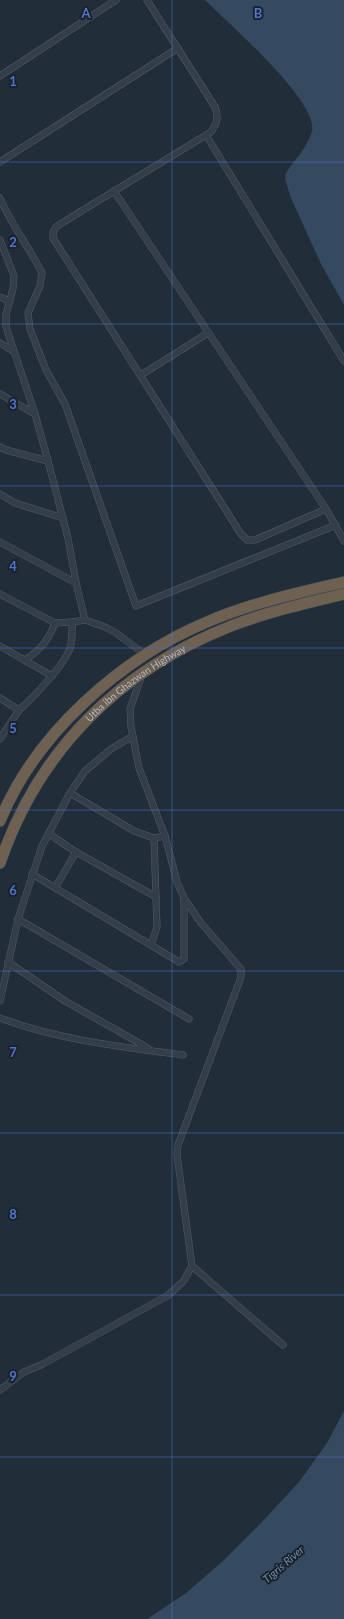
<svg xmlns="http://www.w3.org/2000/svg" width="344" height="1619" font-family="Lato,sans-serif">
<rect width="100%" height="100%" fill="#212d38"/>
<!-- water -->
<g fill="#354a60">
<path d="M 205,0 L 344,0 L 344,305 L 321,264 L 291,198 L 285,179 L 286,173 C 294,160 308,147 312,131 C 319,102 227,22 205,0 Z"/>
<path d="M 344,1411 L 344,1619 L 147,1619 L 186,1593 L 224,1560 L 258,1526 L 299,1482 L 327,1443 Z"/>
</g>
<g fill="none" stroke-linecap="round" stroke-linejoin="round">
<defs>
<g id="street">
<path d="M 147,0 L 215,107 C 219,117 217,123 211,132 L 57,226 L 53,232 L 53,238 L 241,534 L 247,540 L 255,540 L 326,509"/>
<path d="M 0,76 L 116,0"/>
<path d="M 206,135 L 344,361"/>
<path d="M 0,162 L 178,48"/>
<path d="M 114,191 L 326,509 L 344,541"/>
<path d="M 0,198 C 11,224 29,247 42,273 L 40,286 L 28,313 L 30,329 L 46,370 L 65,404 L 136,606 L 336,525"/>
<path d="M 0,240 L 14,276 L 13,289 L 6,314 L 6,327 L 35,414 L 48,461 L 68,538 L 76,583 L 85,620"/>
<path d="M 0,297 L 9,301"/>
<path d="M 0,343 L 13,351"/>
<path d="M 141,375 L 208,333"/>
<path d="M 0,394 L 35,414"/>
<path d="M 0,447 L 6,450 L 48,461"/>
<path d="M 0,494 L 15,503 L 63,518"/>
<path d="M 0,542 L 76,583"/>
<path d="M 0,594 L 55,623 L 72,622 L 85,620 L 105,627 L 116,633 L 146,655"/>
<path d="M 0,646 L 52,676"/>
<path d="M 25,660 C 41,649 48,641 55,623"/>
<path d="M 0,698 L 19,710 C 33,698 60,669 68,653 C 73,644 72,632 72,622"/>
<path d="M 0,739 L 19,710"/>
<path d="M 70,793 L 134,831 L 154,838 L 165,836"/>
<path d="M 49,834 L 76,852 L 156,897"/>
<path d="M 32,874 L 179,962 L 184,959 L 184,899"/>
<path d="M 55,888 L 76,852"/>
<path d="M 18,919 L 189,1019"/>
<path d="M 151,945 L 157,927 L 154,838"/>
<path d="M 8,962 L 65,1001 L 148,1048"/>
<path d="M 0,1001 L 18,919 L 42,846 L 70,793 L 85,771 L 111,749 L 133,736"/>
<path d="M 0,1018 C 58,1040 122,1047 183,1055"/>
<path d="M 192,1266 L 283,1345"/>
<path d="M 0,1390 L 24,1372 L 41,1365 L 167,1296 L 183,1282 L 192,1266 L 177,1155 L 178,1145 L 241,977 L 241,969 L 201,923 L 184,898 L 177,882 L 165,836 L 139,768 L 131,727 L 130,709 L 142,675"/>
</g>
<g id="highway">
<path d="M 0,821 C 35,734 121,658 207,622 C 251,603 298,593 344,582"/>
<path id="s1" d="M 0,863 C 39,749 120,670 231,626 C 267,612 306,603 344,594"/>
</g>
</defs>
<!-- street casing -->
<use href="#street" stroke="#525c67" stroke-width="7"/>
<!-- highway casing -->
<use href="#highway" stroke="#3f4954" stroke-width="12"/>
<!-- street -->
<use href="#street" stroke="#343e49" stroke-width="6"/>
<!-- highway -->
<use href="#highway" stroke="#6f6151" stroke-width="11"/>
</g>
<!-- grid -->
<path fill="none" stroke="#5073d1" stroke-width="1" stroke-opacity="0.55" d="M 172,0 L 172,1619M 0,162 L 344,162M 0,324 L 344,324M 0,486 L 344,486M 0,648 L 344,648M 0,810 L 344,810M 0,971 L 344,971M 0,1133 L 344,1133M 0,1295 L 344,1295M 0,1457 L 344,1457"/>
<g text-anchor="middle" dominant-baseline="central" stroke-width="4" stroke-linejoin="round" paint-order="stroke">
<!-- street labels -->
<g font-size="10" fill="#afb9c5" stroke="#1a232d">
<text stroke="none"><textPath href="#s1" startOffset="230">Utba ibn Ghazwan Highway</textPath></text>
</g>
<!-- water labels -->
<g font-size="11" font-style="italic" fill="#708caa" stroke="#1a232d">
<text transform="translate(283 1564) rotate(-41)">Tigris River</text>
</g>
</g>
<g font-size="13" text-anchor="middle" font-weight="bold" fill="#5073d1" stroke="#1a232d" stroke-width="4" stroke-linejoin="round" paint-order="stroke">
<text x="86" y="18">A</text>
<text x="258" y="18">B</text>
<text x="13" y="86">1</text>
<text x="13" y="247">2</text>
<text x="13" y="409">3</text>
<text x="13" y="571">4</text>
<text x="13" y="733">5</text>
<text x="13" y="895">6</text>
<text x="13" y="1057">7</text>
<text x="13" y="1219">8</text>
<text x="13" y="1381">9</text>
</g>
</svg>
